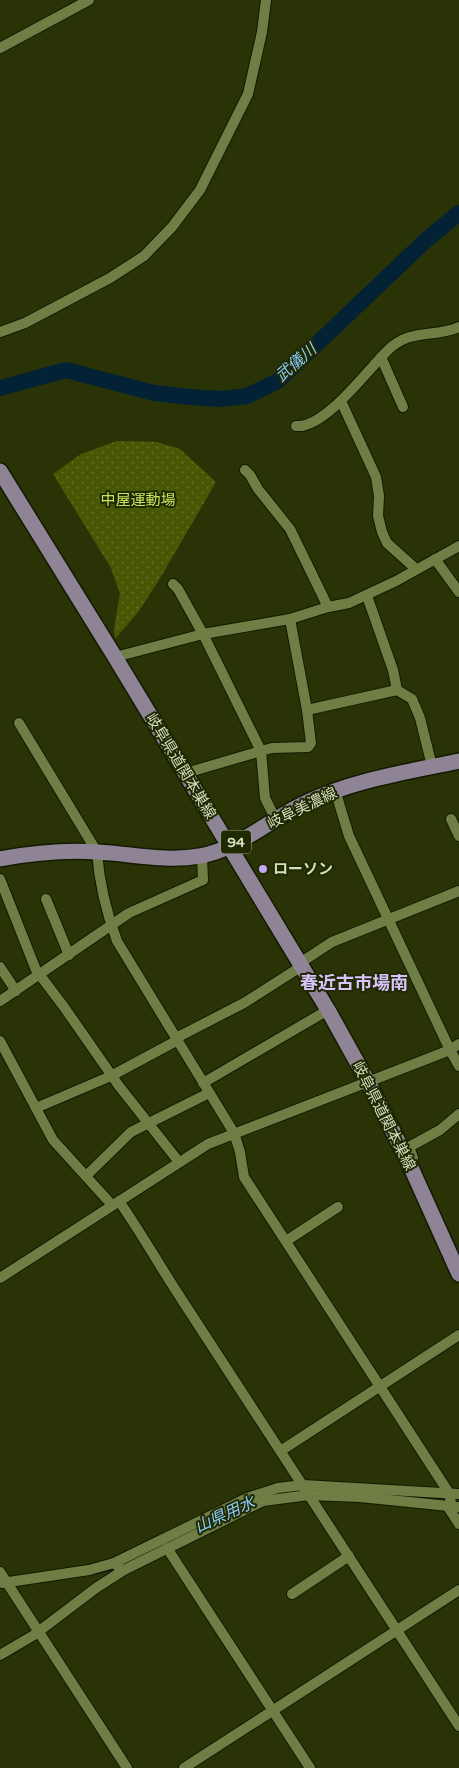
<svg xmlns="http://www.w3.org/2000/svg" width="459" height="1768" font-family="'Varela Round','Noto Sans JP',sans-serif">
<defs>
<pattern id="green-dots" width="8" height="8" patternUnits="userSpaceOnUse" patternTransform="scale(1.25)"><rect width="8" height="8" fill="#475704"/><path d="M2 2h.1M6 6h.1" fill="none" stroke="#616f27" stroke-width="1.8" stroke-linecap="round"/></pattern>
</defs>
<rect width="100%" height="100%" fill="#293306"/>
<!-- green -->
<path fill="url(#green-dots)" d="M 117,441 L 157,442 L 180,449 L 216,482 L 162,575 L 139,611 L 115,639 L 114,629 L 120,594 L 111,568 L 53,474 L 81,454 Z"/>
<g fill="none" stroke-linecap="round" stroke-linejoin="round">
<!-- stream -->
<g stroke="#032236" stroke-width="2.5">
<path d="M 404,1497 L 446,1500"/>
<path d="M 121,1565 L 177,1538"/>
<path d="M 93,1574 L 117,1568"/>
</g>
<!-- river -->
<path stroke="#032236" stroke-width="16" d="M 0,388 L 66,370 L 154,393 L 190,397 L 221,399 L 247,396 L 278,381 L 425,241 L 459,213"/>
<defs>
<g id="street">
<path d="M 0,48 L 89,0"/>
<path d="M 0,332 L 25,323 L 110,278 L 144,256 L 172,227 L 200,190 L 248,94 L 262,32 L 266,0"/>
<path d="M 381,357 L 403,407"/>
<path d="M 341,401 L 376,477 L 379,496 L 378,516 L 382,532 L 387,543 L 416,569"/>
<path d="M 296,426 C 325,429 368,369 388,350 C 411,328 433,338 459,327"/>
<path d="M 245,470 L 250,475 L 258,489 L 290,529 L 328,607"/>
<path d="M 435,559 L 459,592"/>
<path d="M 173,584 L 178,589 L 203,634 L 261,751 L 186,773"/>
<path d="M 367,596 L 393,670 L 397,690 L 412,699 L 420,718 L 432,766"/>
<path d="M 115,657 L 203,634 L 290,619 L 328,607 L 349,603 L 396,581 L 459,546"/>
<path d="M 307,710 L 397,690"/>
<path d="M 19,723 L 97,852 C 99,881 107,914 117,941 L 234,1133 L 240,1152 L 244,1177 L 449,1493 L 451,1503 L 448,1507"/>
<path d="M 335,790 L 349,836 L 450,1050 L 459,1066"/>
<path d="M 451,819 L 459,836"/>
<path d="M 276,820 L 265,798 L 261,751 L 272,748 L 308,747 L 311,743 L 307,710 L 290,619"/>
<path d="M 0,879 L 36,970 L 64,1007 L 119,1086 L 179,1162"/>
<path d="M 46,899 L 69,955"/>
<path d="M 300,963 L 332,942 L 459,891"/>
<path d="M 0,967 L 16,991"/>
<path d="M 0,1001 L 129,913 L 203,880 L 202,856"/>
<path d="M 176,1038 L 244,1003 L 302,966"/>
<path d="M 0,1041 L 53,1140 L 112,1205"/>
<path d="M 203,1083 L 328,1010"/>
<path d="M 36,1108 L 111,1076 L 178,1040"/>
<path d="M 412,1160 L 413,1158 L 409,1147 L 440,1130 L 459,1114"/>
<path d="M 86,1176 L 131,1132 L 209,1093"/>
<path d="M 119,1201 C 142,1234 162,1270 184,1303 C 276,1444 368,1585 459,1726"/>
<path d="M 286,1241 L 338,1207"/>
<path d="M 0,1278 L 208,1144 L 450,1050 L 459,1044"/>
<path d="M 282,1450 L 459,1335"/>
<path d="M 448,1507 L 459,1524"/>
<path d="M 167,1548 L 310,1768"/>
<path d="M 114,1563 L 247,1498 L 278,1488 L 303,1485 L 459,1494"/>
<path d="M 0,1572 L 127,1768"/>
<path d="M 2,1583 L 89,1570 L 114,1563 L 119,1567"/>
<path d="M 292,1594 L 349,1556"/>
<path d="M 0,1655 L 34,1635 L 96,1588 L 124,1570 L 263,1501 L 309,1495 L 360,1497 L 459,1507"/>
<path d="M 184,1768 L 459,1590"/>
</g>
<g id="primary">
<path d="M 0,471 L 115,657 L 328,1010 L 368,1082 L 409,1163 L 459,1274"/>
<path d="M 0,859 C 32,853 66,850 98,852 C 133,854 166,862 200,856 C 239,849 270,819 305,803 C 354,780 407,772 459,761"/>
</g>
</defs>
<!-- street casing -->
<use href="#street" stroke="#131a00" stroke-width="12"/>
<!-- primary casing -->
<use href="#primary" stroke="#131a00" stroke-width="18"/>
<!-- street -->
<use href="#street" stroke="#6e7e45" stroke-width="10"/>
<!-- primary -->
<use href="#primary" stroke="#8e8496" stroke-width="15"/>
</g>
<!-- markers -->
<circle fill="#c3a7f2" stroke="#202900" stroke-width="2" cx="263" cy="869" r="5"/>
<g text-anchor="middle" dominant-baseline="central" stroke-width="4" stroke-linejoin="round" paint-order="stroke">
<!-- shield labels -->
<rect fill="#202900" stroke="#9da786" stroke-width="1" x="221" y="830.5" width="30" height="23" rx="4"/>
<g font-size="14" font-weight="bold" fill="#d3ddbf">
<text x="236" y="842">94</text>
</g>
<!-- park labels -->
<g font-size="15" fill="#c6e662" stroke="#202900">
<text x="138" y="500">中屋運動場</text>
</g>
<!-- street labels -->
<g font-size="15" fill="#d3ddbf" stroke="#202900">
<text transform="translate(181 766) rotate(59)">岐阜県道関本巣線</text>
<text transform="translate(302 808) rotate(-26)">岐阜美濃線</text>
<text transform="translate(384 1116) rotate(63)">岐阜県道関本巣線</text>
</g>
<!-- poi labels -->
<g font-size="15" font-weight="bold" fill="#d3ddbf" stroke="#202900" text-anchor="start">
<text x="273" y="869">ローソン</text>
</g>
<!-- water labels -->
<g font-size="16" font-style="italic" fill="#8acdfe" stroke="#202900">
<text transform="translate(296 363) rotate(-41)">武儀川</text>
<text transform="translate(225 1515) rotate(-25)">山県用水</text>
</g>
<!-- quarter labels -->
<g font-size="18" font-weight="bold" fill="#d8c3fc" stroke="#202900">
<text x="354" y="983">春近古市場南</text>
</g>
</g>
</svg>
